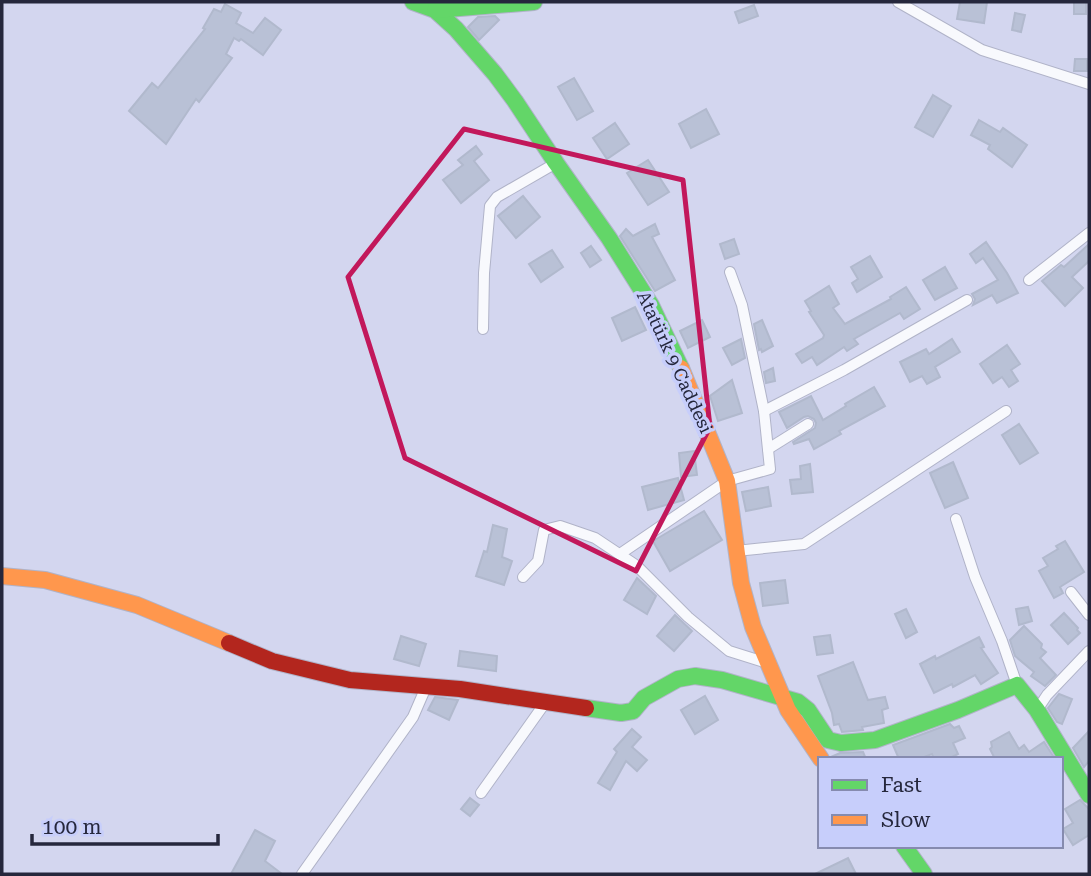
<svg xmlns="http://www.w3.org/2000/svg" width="1091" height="876" font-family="'Roboto Serif',serif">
<rect width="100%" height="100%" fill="#d3d6ef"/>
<!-- building -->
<g fill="#b9c1d6" stroke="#b1b9cd" stroke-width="2">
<path d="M 960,2 L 987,2 L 984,23 L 957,19 Z"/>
<rect x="1074" y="2" width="12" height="12"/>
<path d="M 225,4 L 241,13 L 236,23 L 253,33 L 265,18 L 281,30 L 263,55 L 241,39 L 239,41 L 234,38 L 226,54 L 232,58 L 199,102 L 196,99 L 166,144 L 129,111 L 152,83 L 158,88 L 205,29 L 203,28 L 214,9 L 221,12 Z"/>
<path d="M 754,5 L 758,16 L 739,23 L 735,12 Z"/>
<path d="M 1015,13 L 1025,15 L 1021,32 L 1012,30 Z"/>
<path d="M 495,16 L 499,20 L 479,40 L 468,27 L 478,17 Z"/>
<path d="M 1075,59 L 1087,59 L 1087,71 L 1074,71 Z"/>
<path d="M 574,78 L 593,111 L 577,120 L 558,87 Z"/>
<path d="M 933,95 L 951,106 L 933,137 L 915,127 Z"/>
<path d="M 706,109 L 719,134 L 691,148 L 679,124 Z"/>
<path d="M 979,120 L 1000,132 L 1003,128 L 1027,145 L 1012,167 L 988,149 L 990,145 L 971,135 Z"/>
<path d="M 615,123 L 629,144 L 607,159 L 593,138 Z"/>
<path d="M 476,146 L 482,154 L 474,161 L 489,180 L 461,203 L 443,180 L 463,165 L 458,160 Z"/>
<path d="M 648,160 L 669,192 L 648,205 L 627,173 Z"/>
<path d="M 523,196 L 540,217 L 516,238 L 498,216 Z"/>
<path d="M 655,224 L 659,234 L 652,237 L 675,280 L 655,291 L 620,236 L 626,229 L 633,236 Z"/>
<path d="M 734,239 L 739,254 L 725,259 L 720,244 Z"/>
<path d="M 986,242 L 1007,273 L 1018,293 L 997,303 L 992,295 L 973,305 L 975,299 L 972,294 L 998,280 L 983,258 L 976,263 L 970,254 Z"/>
<path d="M 1089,244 L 1089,261 L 1072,277 L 1083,288 L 1065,306 L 1042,281 L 1061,265 L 1064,267 Z"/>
<path d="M 591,246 L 601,260 L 590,267 L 581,253 Z"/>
<path d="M 552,250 L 563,267 L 541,282 L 529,264 Z"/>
<path d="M 870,256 L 882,277 L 857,292 L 852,283 L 858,279 L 851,267 Z"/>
<path d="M 945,267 L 957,288 L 935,300 L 923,280 Z"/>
<path d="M 829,286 L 839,304 L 833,308 L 845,324 L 891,299 L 890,297 L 906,287 L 920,309 L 904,319 L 900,313 L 854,339 L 858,344 L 847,351 L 844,347 L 817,365 L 812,357 L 802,363 L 796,354 L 823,338 L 824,335 L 809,312 L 811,311 L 805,301 Z"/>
<path d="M 635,307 L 646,330 L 622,341 L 612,318 Z"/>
<path d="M 702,320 L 710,337 L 688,348 L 680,331 Z"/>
<path d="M 762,320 L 773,346 L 762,352 L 761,349 L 759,350 L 754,324 Z"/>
<path d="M 741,339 L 745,358 L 732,365 L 723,348 Z"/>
<path d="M 952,339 L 960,352 L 935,367 L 940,377 L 927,384 L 922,376 L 910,382 L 900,362 L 926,349 L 929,354 Z"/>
<path d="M 1007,345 L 1020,364 L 1011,370 L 1018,381 L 1009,387 L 1002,377 L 993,383 L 980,364 Z"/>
<path d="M 773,368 L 775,381 L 766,383 L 764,372 Z"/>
<path d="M 732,380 L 742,413 L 718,421 L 710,396 Z"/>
<path d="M 874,387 L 885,406 L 839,431 L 841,434 L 814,449 L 809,439 L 794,444 L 793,442 L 815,428 L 816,423 L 814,419 L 808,416 L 804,417 L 787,428 L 779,412 L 811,396 L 823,420 L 846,406 L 845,404 Z"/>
<path d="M 1019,424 L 1038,453 L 1020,464 L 1002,435 Z"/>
<path d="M 694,451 L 697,475 L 681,477 L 679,453 Z"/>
<path d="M 953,462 L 968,498 L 945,508 L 930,473 Z"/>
<path d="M 810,464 L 813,492 L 792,494 L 790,480 L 801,479 L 800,466 Z"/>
<path d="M 678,478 L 684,500 L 648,510 L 642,487 Z"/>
<path d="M 768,487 L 771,506 L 746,511 L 742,492 Z"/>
<path d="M 704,511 L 722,540 L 670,571 L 653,541 Z"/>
<path d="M 493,525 L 507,529 L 502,557 L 512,561 L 504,585 L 476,576 L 484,551 L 487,552 Z"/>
<path d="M 1065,541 L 1084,572 L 1060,587 L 1063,593 L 1054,598 L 1039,571 L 1048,566 L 1043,558 L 1058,549 L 1056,546 Z"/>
<path d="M 637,578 L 656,596 L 647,614 L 624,600 Z"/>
<path d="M 785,580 L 788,603 L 763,606 L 760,583 Z"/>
<path d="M 1028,607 L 1032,621 L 1019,625 L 1016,609 Z"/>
<path d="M 906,609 L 917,632 L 906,638 L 895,614 Z"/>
<path d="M 1064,613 L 1078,628 L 1077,630 L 1080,633 L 1068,644 L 1051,625 Z"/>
<path d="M 675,615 L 692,631 L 674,651 L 657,636 Z"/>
<path d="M 1024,626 L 1042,644 L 1041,648 L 1046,652 L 1040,658 L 1056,675 L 1045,686 L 1031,676 L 1034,672 L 1015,656 L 1010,640 Z"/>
<path d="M 830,635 L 833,653 L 817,655 L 814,637 Z"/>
<path d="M 401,636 L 426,644 L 419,666 L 394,659 Z"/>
<path d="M 979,637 L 984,647 L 981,648 L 998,673 L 981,684 L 975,675 L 953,687 L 952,684 L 934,693 L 920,664 L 935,656 L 936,659 Z"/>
<path d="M 460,651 L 497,656 L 496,671 L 458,666 Z"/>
<path d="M 853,662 L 868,700 L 885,697 L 888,708 L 882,710 L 884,723 L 862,727 L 863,730 L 842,732 L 839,724 L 834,725 L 832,713 L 818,676 Z"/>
<path d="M 1059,694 L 1072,699 L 1062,724 L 1057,722 L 1048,708 Z"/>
<path d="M 705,696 L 718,720 L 695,734 L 681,710 Z"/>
<path d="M 435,697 L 458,700 L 449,720 L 428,710 Z"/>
<path d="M 950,724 L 954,728 L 959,726 L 965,738 L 953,743 L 958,754 L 948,759 L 934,759 L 932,754 L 919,759 L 899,759 L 893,745 Z"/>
<path d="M 632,729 L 641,737 L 632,747 L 647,760 L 637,771 L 626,761 L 610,790 L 598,783 L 617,752 L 614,749 Z"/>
<path d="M 1089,731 L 1089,761 L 1084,767 L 1073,748 Z"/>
<path d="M 1009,732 L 1019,749 L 1024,745 L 1029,752 L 1044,742 L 1055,759 L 995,759 L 990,749 L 992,747 L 991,742 Z"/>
<path d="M 863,752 L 866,759 L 831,759 L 831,757 L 840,753 Z"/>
<path d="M 470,798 L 479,805 L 470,816 L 461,809 Z"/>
<path d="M 1080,800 L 1089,809 L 1089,835 L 1073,845 L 1063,829 L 1073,823 L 1065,809 Z"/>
<path d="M 255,830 L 275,841 L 265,861 L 282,874 L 231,874 Z"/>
<path d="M 848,858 L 856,874 L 815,874 Z"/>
</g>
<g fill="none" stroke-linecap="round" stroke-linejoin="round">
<defs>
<g id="street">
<path d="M 898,2 L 982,50 L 1089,84"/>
<path d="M 1029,280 L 1089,233"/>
<path d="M 483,329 L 484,273 L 490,206 L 497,197 L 556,163"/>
<path d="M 764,411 L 844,370 L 967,300"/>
<path d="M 768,449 L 808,424"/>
<path d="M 956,519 L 975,577 L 1002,641 L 1017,685"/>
<path d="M 736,551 L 804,544 L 1006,411"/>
<path d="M 620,554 L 727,481 L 770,469 L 764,411 L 742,305 L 730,272"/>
<path d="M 523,577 L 538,561 L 544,530 L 560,526 L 595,538 L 637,566 L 688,617 L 729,651 L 767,663"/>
<path d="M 1071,592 L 1089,615"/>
<path d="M 1037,710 L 1047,695 L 1089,651"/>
<path d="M 481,793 L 545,703"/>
<path d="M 302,874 L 413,717 L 426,687"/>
</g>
<g id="fast">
<path d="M 413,2 L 435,10 L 456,29 L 495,74 L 515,101 L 556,163 L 609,238 L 651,305 L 681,368"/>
<path d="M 435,10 L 534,2"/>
<path d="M 586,708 L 621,713 L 633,711 L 644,698 L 678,679 L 695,676 L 722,680 L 798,702 L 808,710 L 828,740 L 841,743 L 875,740 L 958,710 L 1017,685 L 1037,710 L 1089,795"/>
<path d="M 904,846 L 924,874"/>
</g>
<g id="slow">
<path d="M 681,368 L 727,481 L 741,583 L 753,627 L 788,710 L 821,759"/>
<path d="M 2,576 L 45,580 L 137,605 L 229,643"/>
</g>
<path id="jam" d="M 229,643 L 272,661 L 350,680 L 460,689 L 586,708"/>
</defs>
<!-- street casing -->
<use href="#street" stroke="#b0b3c8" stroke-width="12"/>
<!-- fast casing -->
<use href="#fast" stroke="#b0b3c8" stroke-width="18"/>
<!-- slow casing -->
<use href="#slow" stroke="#b0b3c8" stroke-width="18"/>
<!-- jam casing -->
<use href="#jam" stroke="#b0b3c8" stroke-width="18"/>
<!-- street -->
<use href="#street" stroke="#f8f9fd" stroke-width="10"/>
<!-- fast -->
<use href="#fast" stroke="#63d668" stroke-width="16"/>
<!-- slow -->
<use href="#slow" stroke="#ff974d" stroke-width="16"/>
<!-- jam -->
<use href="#jam" stroke="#b3261e" stroke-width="16"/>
</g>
<!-- marked area -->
<path fill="none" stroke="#c2185b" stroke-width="5" stroke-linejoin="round" d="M 464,129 L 683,180 L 710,427 L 636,571 L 405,458 L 348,277 Z"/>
<g text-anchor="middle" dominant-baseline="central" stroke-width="7" stroke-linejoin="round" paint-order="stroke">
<!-- street labels -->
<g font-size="18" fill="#25273c" stroke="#c7cefb">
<text transform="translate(675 362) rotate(65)">Atatürk 9 Caddesi</text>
</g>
</g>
<!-- border -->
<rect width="1091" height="876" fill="none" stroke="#25273c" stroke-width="7"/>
<!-- legend -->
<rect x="818" y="757" width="245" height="91" fill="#c7cefb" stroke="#868baf" stroke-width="2"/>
<rect x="832" y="780" width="35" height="10" fill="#63d668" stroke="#868baf" stroke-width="2"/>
<text x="881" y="792" font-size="21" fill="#25273c">Fast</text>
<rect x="832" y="815" width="35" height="10" fill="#ff974d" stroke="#868baf" stroke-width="2"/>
<text x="881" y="827" font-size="21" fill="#25273c">Slow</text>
<!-- scale -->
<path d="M32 834v10h186v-10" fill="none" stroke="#25273c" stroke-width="3.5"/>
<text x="42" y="834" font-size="21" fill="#25273c" stroke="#c7cefb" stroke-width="5" paint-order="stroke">100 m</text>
</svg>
